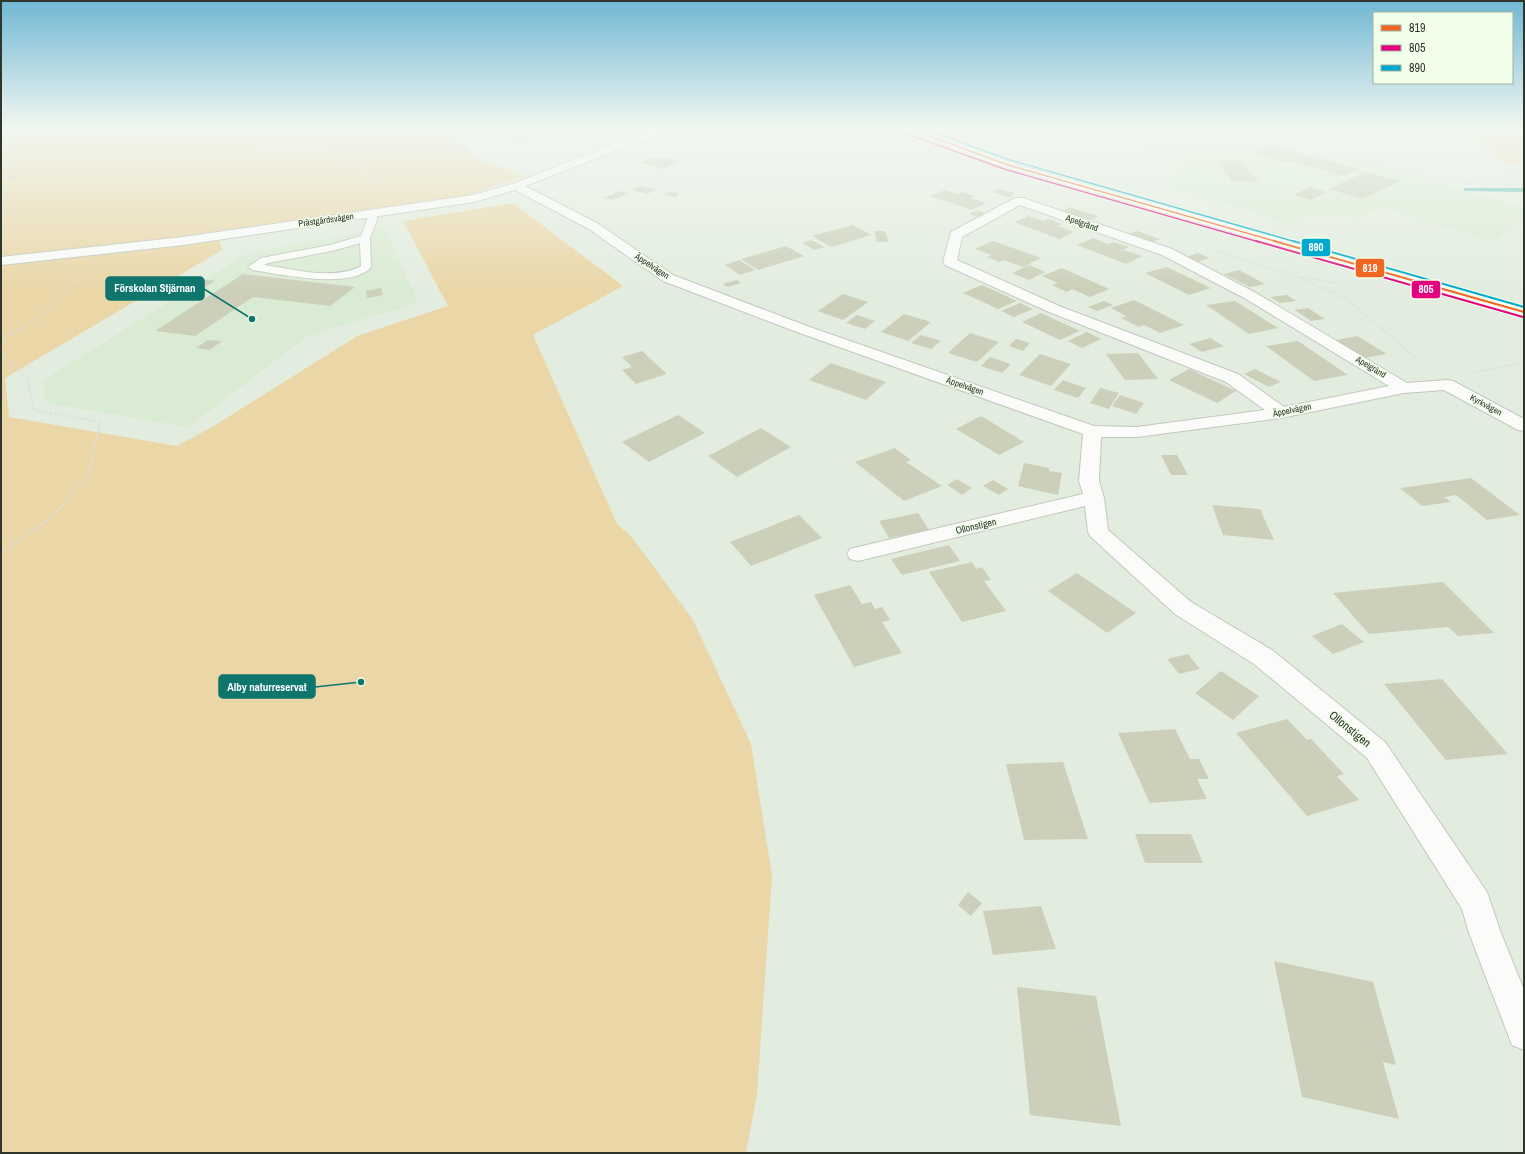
<svg xmlns="http://www.w3.org/2000/svg" width="1525" height="1154" font-family="'Archivo Narrow',sans-serif">
<rect width="100%" height="100%" fill="#e3eddf"/>
<!-- built -->
<g fill="#daebd3">
<path d="M 1168,129 L 1220,129 L 1329,159 L 1349,153 L 1443,185 L 1524,206 L 1524,218 L 1493,241 L 1381,207 L 1361,218 L 1306,215 L 1292,224 L 1165,186 L 1182,165 L 1129,140 Z"/>
<path d="M 385,228 L 418,303 L 309,335 L 188,427 L 46,403 L 42,381 L 248,253 Z"/>
</g>
<!-- green -->
<g fill="#ead6a7">
<path d="M 1,129 L 455,129 L 449,133 L 468,147 L 474,157 L 525,176 L 465,196 L 218,237 L 222,250 L 5,378 L 9,417 L 177,446 L 212,427 L 357,336 L 448,306 L 403,221 L 513,203 L 623,286 L 533,335 L 617,524 L 631,536 L 693,620 L 751,744 L 772,876 L 757,1094 L 746,1153 L 1,1153 Z"/>
<path d="M 1459,129 L 1524,129 L 1524,164 L 1507,163 Z"/>
</g>
<g fill="none" stroke-linecap="round" stroke-linejoin="round">
<!-- stream -->
<path fill="#5dbcb5" fill-rule="evenodd" d="M 1464,188 L 1524,188 L 1524,192 L 1466,191 L 1464,190 Z"/>
</g>
<!-- building -->
<g fill="#ccd0ba">
<path d="M 524,129 L 544,132 L 527,142 L 506,140 Z"/>
<path d="M 1270,145 L 1360,169 L 1344,176 L 1289,161 L 1284,162 L 1249,153 Z"/>
<path d="M 653,157 L 659,159 L 665,157 L 681,161 L 663,169 L 640,163 Z"/>
<path d="M 1216,160 L 1241,161 L 1259,182 L 1232,181 Z"/>
<path d="M 1365,172 L 1400,181 L 1363,199 L 1329,189 Z"/>
<path d="M 15,174 L 22,175 L 12,179 L 5,179 Z"/>
<path d="M 641,186 L 656,190 L 647,194 L 632,190 Z"/>
<path d="M 1309,187 L 1326,192 L 1311,200 L 1294,195 Z"/>
<path d="M 999,189 L 1015,193 L 1009,197 L 992,192 Z"/>
<path d="M 945,190 L 958,194 L 962,192 L 975,196 L 971,198 L 986,203 L 972,210 L 930,196 Z"/>
<path d="M 620,191 L 629,193 L 613,200 L 604,198 Z"/>
<path d="M 669,192 L 679,193 L 675,197 L 664,195 Z"/>
<path d="M 1069,207 L 1098,216 L 1089,222 L 1059,213 Z"/>
<path d="M 977,210 L 986,213 L 978,217 L 969,214 Z"/>
<path d="M 1029,216 L 1043,221 L 1048,219 L 1062,224 L 1057,226 L 1074,232 L 1059,239 L 1014,222 Z"/>
<path d="M 853,225 L 872,235 L 831,247 L 812,236 Z"/>
<path d="M 874,231 L 885,231 L 889,242 L 877,242 Z"/>
<path d="M 1137,231 L 1160,239 L 1147,244 L 1125,235 Z"/>
<path d="M 1093,238 L 1108,244 L 1113,242 L 1129,247 L 1123,250 L 1142,256 L 1126,264 L 1077,245 Z"/>
<path d="M 811,240 L 825,247 L 815,250 L 802,243 Z"/>
<path d="M 993,241 L 1041,258 L 1023,267 L 1003,260 L 999,262 L 987,257 L 991,255 L 975,249 Z"/>
<path d="M 786,246 L 804,256 L 758,270 L 741,259 Z"/>
<path d="M 1198,253 L 1209,258 L 1197,262 L 1186,257 Z"/>
<path d="M 739,260 L 755,270 L 740,275 L 725,265 Z"/>
<path d="M 1029,265 L 1045,272 L 1029,280 L 1012,273 Z"/>
<path d="M 1167,267 L 1211,288 L 1189,295 L 1145,273 Z"/>
<path d="M 1062,268 L 1109,289 L 1090,297 L 1072,289 L 1067,292 L 1052,285 L 1057,283 L 1042,276 Z"/>
<path d="M 1239,270 L 1265,284 L 1250,287 L 1224,274 Z"/>
<path d="M 243,274 L 355,287 L 330,306 L 253,297 L 195,336 L 155,331 Z"/>
<path d="M 201,279 L 215,281 L 204,288 L 190,286 Z"/>
<path d="M 737,280 L 741,283 L 727,287 L 723,284 Z"/>
<path d="M 982,285 L 1017,301 L 998,309 L 963,293 Z"/>
<path d="M 381,288 L 383,295 L 367,298 L 366,291 Z"/>
<path d="M 843,294 L 868,302 L 843,320 L 818,311 Z"/>
<path d="M 1287,295 L 1296,301 L 1280,303 L 1270,297 Z"/>
<path d="M 1134,300 L 1184,325 L 1160,333 L 1144,325 L 1139,327 L 1121,318 L 1126,316 L 1111,308 Z"/>
<path d="M 1104,301 L 1113,305 L 1097,311 L 1088,307 Z"/>
<path d="M 1235,301 L 1278,328 L 1249,334 L 1206,305 Z"/>
<path d="M 1020,303 L 1033,309 L 1014,317 L 1001,311 Z"/>
<path d="M 1308,308 L 1325,319 L 1311,321 L 1295,310 Z"/>
<path d="M 1041,313 L 1080,331 L 1060,340 L 1022,322 Z"/>
<path d="M 904,314 L 931,322 L 908,341 L 881,332 Z"/>
<path d="M 857,315 L 875,321 L 865,329 L 846,323 Z"/>
<path d="M 1087,332 L 1101,339 L 1082,348 L 1068,341 Z"/>
<path d="M 970,333 L 999,342 L 977,362 L 948,353 Z"/>
<path d="M 921,335 L 941,341 L 931,349 L 911,343 Z"/>
<path d="M 1357,336 L 1387,354 L 1365,358 L 1336,340 Z"/>
<path d="M 1210,338 L 1224,346 L 1202,352 L 1189,344 Z"/>
<path d="M 1016,339 L 1030,343 L 1023,351 L 1009,346 Z"/>
<path d="M 208,340 L 222,341 L 210,350 L 196,348 Z"/>
<path d="M 1298,341 L 1348,375 L 1314,381 L 1266,346 Z"/>
<path d="M 642,351 L 667,374 L 636,384 L 622,370 L 632,367 L 622,357 Z"/>
<path d="M 1138,353 L 1158,379 L 1125,380 L 1106,354 Z"/>
<path d="M 1040,354 L 1071,364 L 1051,386 L 1019,375 Z"/>
<path d="M 990,357 L 1011,364 L 1002,373 L 981,366 Z"/>
<path d="M 831,363 L 886,382 L 866,400 L 809,380 Z"/>
<path d="M 1189,369 L 1236,391 L 1217,403 L 1169,380 Z"/>
<path d="M 1255,369 L 1281,382 L 1269,387 L 1244,374 Z"/>
<path d="M 1063,380 L 1086,388 L 1078,398 L 1054,390 Z"/>
<path d="M 1100,388 L 1119,393 L 1109,409 L 1090,403 Z"/>
<path d="M 1120,395 L 1144,403 L 1136,414 L 1112,406 Z"/>
<path d="M 678,415 L 705,433 L 649,462 L 622,442 Z"/>
<path d="M 981,416 L 1024,442 L 999,455 L 956,429 Z"/>
<path d="M 761,428 L 791,447 L 737,477 L 708,456 Z"/>
<path d="M 895,448 L 911,460 L 906,462 L 942,486 L 904,501 L 855,462 Z"/>
<path d="M 1161,455 L 1177,455 L 1188,475 L 1171,475 Z"/>
<path d="M 1024,463 L 1049,468 L 1049,471 L 1062,473 L 1058,495 L 1018,486 Z"/>
<path d="M 1471,478 L 1520,515 L 1487,520 L 1456,495 L 1444,497 L 1451,502 L 1422,506 L 1400,488 Z"/>
<path d="M 957,479 L 972,488 L 962,495 L 947,485 Z"/>
<path d="M 993,480 L 1008,489 L 999,495 L 983,486 Z"/>
<path d="M 1212,505 L 1260,509 L 1274,540 L 1223,535 Z"/>
<path d="M 918,513 L 929,530 L 889,538 L 879,521 Z"/>
<path d="M 799,515 L 822,538 L 751,566 L 730,542 Z"/>
<path d="M 949,545 L 960,561 L 902,575 L 891,559 Z"/>
<path d="M 972,562 L 976,569 L 982,567 L 991,580 L 984,581 L 1006,611 L 962,622 L 929,572 Z"/>
<path d="M 1077,573 L 1136,613 L 1107,633 L 1048,591 Z"/>
<path d="M 1443,582 L 1494,633 L 1458,636 L 1448,627 L 1369,634 L 1333,593 Z"/>
<path d="M 850,585 L 862,604 L 871,602 L 875,609 L 882,607 L 890,620 L 882,622 L 902,653 L 854,667 L 814,595 Z"/>
<path d="M 1342,624 L 1364,642 L 1333,654 L 1312,636 Z"/>
<path d="M 1188,654 L 1200,669 L 1179,674 L 1167,659 Z"/>
<path d="M 1221,671 L 1259,696 L 1233,720 L 1195,693 Z"/>
<path d="M 1442,679 L 1508,754 L 1446,760 L 1384,684 Z"/>
<path d="M 1287,719 L 1307,740 L 1311,739 L 1344,774 L 1337,776 L 1359,800 L 1307,816 L 1236,733 Z"/>
<path d="M 1175,729 L 1190,759 L 1199,759 L 1209,779 L 1197,779 L 1207,799 L 1150,803 L 1118,733 Z"/>
<path d="M 1063,762 L 1088,839 L 1024,840 L 1006,764 Z"/>
<path d="M 1135,834 L 1191,834 L 1203,863 L 1145,863 Z"/>
<path d="M 968,892 L 982,903 L 971,916 L 958,905 Z"/>
<path d="M 1041,906 L 1056,949 L 993,955 L 983,911 Z"/>
<path d="M 1274,961 L 1373,982 L 1396,1065 L 1383,1062 L 1399,1119 L 1302,1097 Z"/>
<path d="M 1017,987 L 1096,996 L 1121,1126 L 1030,1115 Z"/>
</g>
<g fill="none" stroke-linecap="round" stroke-linejoin="round">
<defs>
<path id="lane" d="M 372,211 L 377,214 L 377,220 L 370,238 L 371,267 C 353,290 280,274 253,270 L 248,267 L 261,258 L 330,245 L 361,236 L 367,220 L 367,214 ZM 360,243 L 361,266 C 333,281 294,269 264,265 L 268,263 L 332,251 Z"/>
<path id="street" d="M 653,129 L 668,129 L 667,131 L 525,186 L 597,223 L 673,275 L 807,326 L 1094,426 L 1137,427 L 1265,410 L 1226,382 L 1049,312 L 945,265 L 943,262 L 951,232 L 1015,198 L 1023,198 L 1172,249 L 1256,293 L 1407,383 L 1447,380 L 1453,381 L 1524,419 L 1524,431 L 1518,430 L 1444,390 L 1404,393 L 1281,418 L 1137,437 L 1101,437 L 1099,481 L 1104,498 L 1108,530 L 1191,602 L 1272,650 L 1385,742 L 1487,892 L 1501,933 L 1524,990 L 1524,1050 L 1512,1045 L 1469,933 L 1462,909 L 1367,758 L 1254,664 L 1175,614 L 1091,537 L 1088,532 L 1085,506 L 858,561 L 850,559 L 847,554 L 850,549 L 858,547 L 1083,494 L 1079,481 L 1083,434 L 797,332 L 663,281 L 589,229 L 515,190 L 474,202 L 183,245 L 1,265 L 1,257 L 183,237 L 473,195 L 512,184 ZM 1020,205 L 1162,255 L 1246,299 L 1389,386 L 1284,407 L 1238,374 L 1059,306 L 957,260 L 962,237 Z"/>
<path id="secondary" d="M 904,129 L 919,129 L 1012,163 L 1524,307 L 1524,316 L 1004,167 L 905,131 Z"/>
</defs>
<!-- lane casing -->
<use href="#lane" stroke="#c0c8bd" stroke-width="2"/>
<!-- street casing -->
<use href="#street" stroke="#c0c8bd" stroke-width="2"/>
<!-- secondary casing -->
<use href="#secondary" stroke="#c0c8bd" stroke-width="2"/>
<!-- path-far1 -->
<g stroke="#dcdfdb" stroke-width="1.5" stroke-dasharray="1.5 1" stroke-linecap="butt">
<path d="M 233,129 L 240,135 L 238,138 C 264,149 292,147 319,149 L 324,151 L 324,157 L 352,162 L 360,169 L 383,180 L 387,185 L 385,190"/>
<path d="M 866,129 L 888,138"/>
<path d="M 1282,129 L 1431,177 L 1463,183 L 1524,185"/>
<path d="M 1444,129 L 1493,166 L 1524,176"/>
<path d="M 1218,251 L 1296,276 L 1348,300 L 1422,363"/>
<path d="M 1301,277 L 1337,283"/>
<path d="M 1,339 L 41,317 L 83,275"/>
<path d="M 1,352 L 28,380 L 30,388"/>
<path d="M 1475,372 L 1524,363"/>
</g>
<!-- path -->
<path stroke="#dcdfdb" stroke-width="2" stroke-dasharray="2.5 2" stroke-linecap="butt" d="M 1,552 L 52,517 L 89,474 L 100,422 L 34,410 L 29,387"/>
<!-- lane -->
<use href="#lane" fill="#fbfcfa" fill-rule="evenodd"/>
<!-- street -->
<use href="#street" fill="#fbfcfa" fill-rule="evenodd"/>
<!-- secondary -->
<use href="#secondary" fill="#fbfcfa" fill-rule="evenodd"/>
<defs>
<path id="bus-1-far1" d="M 910,129 L 1008,165 L 1278,242"/>
<path id="bus-1" d="M 1274,241 L 1524,312"/>
<path id="bus-2-far1" d="M 907,134 L 1007,170 L 1259,242"/>
<path id="bus-2" d="M 1256,241 L 1523,317"/>
<path id="bus-3-far1" d="M 924,129 L 1010,160 L 1296,242"/>
<path id="bus-3" d="M 1293,241 L 1524,307"/>
</defs>
<!-- bus-1-far1 casing -->
<use href="#bus-1-far1" stroke="#f1ffea" stroke-width="3"/>
<!-- bus-1 casing -->
<use href="#bus-1" stroke="#f1ffea" stroke-width="4"/>
<!-- bus-2-far1 casing -->
<use href="#bus-2-far1" stroke="#f1ffea" stroke-width="3"/>
<!-- bus-2 casing -->
<use href="#bus-2" stroke="#f1ffea" stroke-width="4"/>
<!-- bus-3-far1 casing -->
<use href="#bus-3-far1" stroke="#f1ffea" stroke-width="3"/>
<!-- bus-3 casing -->
<use href="#bus-3" stroke="#f1ffea" stroke-width="4"/>
<!-- bus-1-far1 -->
<use href="#bus-1-far1" stroke="#f26522" stroke-width="1.5"/>
<!-- bus-1 -->
<use href="#bus-1" stroke="#f26522" stroke-width="2"/>
<!-- bus-2-far1 -->
<use href="#bus-2-far1" stroke="#e5007d" stroke-width="1.5"/>
<!-- bus-2 -->
<use href="#bus-2" stroke="#e5007d" stroke-width="2"/>
<!-- bus-3-far1 -->
<use href="#bus-3-far1" stroke="#00a9ce" stroke-width="1.5"/>
<!-- bus-3 -->
<use href="#bus-3" stroke="#00a9ce" stroke-width="2"/>
</g>
<!-- sky -->
<linearGradient id="sky" x2="0" y2="1"><stop stop-color="#70b7d4"/><stop offset="0.44" stop-color="#f2f7f1"/><stop offset="1" stop-color="#f2f7f1" stop-opacity="0"/></linearGradient>
<rect width="1525" height="291" fill="url(#sky)"/>
<g text-anchor="middle" dominant-baseline="central" stroke-width="3" stroke-linejoin="round" paint-order="stroke">
<!-- far-street labels -->
<g font-size="9" fill="#2f362c" stroke="#f1ffea">
<text transform="translate(326 220) rotate(-8)">Prästgårdsvägen</text>
<text transform="translate(1082 223) rotate(19)">Apelgränd</text>
<text transform="translate(652 266) rotate(33)">Äppelvägen</text>
<text transform="translate(1371 367) rotate(31)">Apelgränd</text>
<text transform="translate(965 386) rotate(19)">Äppelvägen</text>
<text transform="translate(1486 405) rotate(28)">Kyrkvägen</text>
<text transform="translate(1292 410) rotate(-11)">Äppelvägen</text>
</g>
<!-- street labels -->
<g font-size="10" fill="#2f362c" stroke="#f1ffea">
<text transform="translate(976 526) rotate(-13)">Ollonstigen</text>
</g>
<!-- near-street labels -->
<g font-size="12" fill="#2f362c" stroke="#f1ffea">
<text transform="translate(1350 729) rotate(39)">Ollonstigen</text>
</g>
</g>
<!-- callouts -->
<path fill="none" stroke="#0f766e" stroke-width="1.5" d="M252 319L204 289M361 682L315 687"/>
<g fill="#0f766e" stroke="#f1ffea" stroke-width="1.5">
<circle cx="252" cy="319" r="4"/>
<circle cx="361" cy="682" r="4"/>
</g>
<g fill="#0f766e" stroke="#0f766e" stroke-width="1.5">
<rect x="106" y="277" width="98" height="23" rx="4"/>
<rect x="219" y="675" width="96" height="23" rx="4"/>
</g>
<g font-size="11" text-anchor="middle" font-weight="bold" fill="#fff">
<text x="155" y="292">Förskolan Stjärnan</text>
<text x="267" y="691">Alby naturreservat</text>
</g>
<g stroke="#f1ffea" stroke-width="1.5">
<rect x="1301" y="238" width="30" height="19" rx="4" fill="#00a9ce"/>
<rect x="1355" y="258" width="30" height="20" rx="4" fill="#f26522"/>
<rect x="1411" y="280" width="30" height="19" rx="4" fill="#e5007d"/>
</g>
<g font-size="11" text-anchor="middle" font-weight="bold" fill="#fff">
<text x="1316" y="251">890</text>
<text x="1370" y="272">819</text>
<text x="1426" y="293">805</text>
</g>
<!-- border -->
<rect width="1525" height="1154" fill="none" stroke="#2f362c" stroke-width="4"/>
<!-- legend -->
<rect x="1373" y="12" width="140" height="72" fill="#f1ffea" stroke="#a3af9e"/>
<rect x="1381" y="25" width="20" height="6" fill="#f26522" stroke="#a3af9e"/>
<text x="1409" y="32" font-size="12" fill="#2f362c">819</text>
<rect x="1381" y="45" width="20" height="6" fill="#e5007d" stroke="#a3af9e"/>
<text x="1409" y="52" font-size="12" fill="#2f362c">805</text>
<rect x="1381" y="65" width="20" height="6" fill="#00a9ce" stroke="#a3af9e"/>
<text x="1409" y="72" font-size="12" fill="#2f362c">890</text>
</svg>
